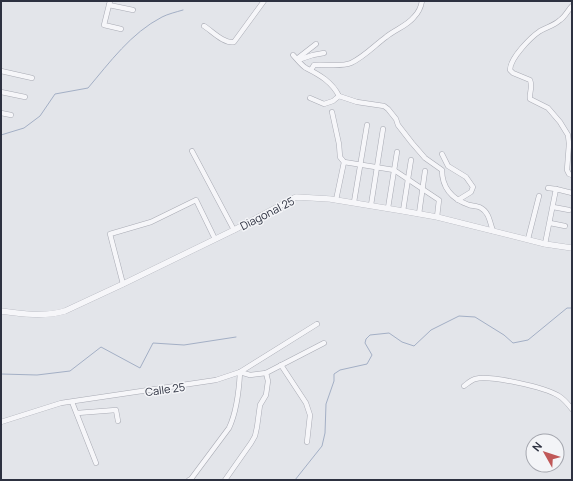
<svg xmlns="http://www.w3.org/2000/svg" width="573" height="481" font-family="Manrope,sans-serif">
<rect width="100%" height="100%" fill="#e3e5ea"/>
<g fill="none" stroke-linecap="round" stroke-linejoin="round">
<!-- stream -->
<g stroke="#a3afc5" stroke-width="1">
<path d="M 1,135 L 24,128 L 40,116 L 55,94 L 88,88 C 110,62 131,33 162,17 C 168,14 176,12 183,10"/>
<path d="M 1,374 L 37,375 L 70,371 L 101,347 L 140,368 L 153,343 L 184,345 L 236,337"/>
<path d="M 295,480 L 322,446 L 325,433 L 326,404 L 334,381 L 334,374 L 340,370 L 367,364 L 372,355 L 365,343 L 366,339 L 370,335 L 389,333 L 402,342 L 414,346 L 431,330 L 459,316 L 475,317 L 504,335 L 513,343 L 528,340 L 567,308 L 572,308"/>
</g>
<defs>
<g id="minor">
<path d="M 110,1 L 104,25 L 121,29"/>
<path d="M 109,5 L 133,10"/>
<path d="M 572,6 C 568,10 565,17 560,20 C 555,25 547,27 540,31 C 531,37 510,58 510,70 L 513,73 L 530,80 C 533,87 529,93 530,99 L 548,108 L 560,122 L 568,135 L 569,144 L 567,170 L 569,174 L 572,175"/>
<path d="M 204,26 C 212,31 224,44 234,42 L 264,1"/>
<path d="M 293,55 C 297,59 301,65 306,68 C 320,75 332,82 339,96 L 357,102 L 384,106 L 388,109 L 396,119 L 398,125 L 412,143 L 425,158 L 442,170 C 442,188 452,199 469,205 C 473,206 478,206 481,208 C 489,212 490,223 493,231"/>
<path d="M 298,58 L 316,44"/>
<path d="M 298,60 L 313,55 L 324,53"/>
<path d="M 311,70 L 314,65 C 325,64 342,67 351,63 C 364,57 375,45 386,37 C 394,30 407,26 414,17 C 418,13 421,7 422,1"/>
<path d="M 1,71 L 32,78"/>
<path d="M 1,92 L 25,97"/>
<path d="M 310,98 L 324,104 L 333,101 L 339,96"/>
<path d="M 332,112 L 339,144 L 340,157 L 344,162 L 336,200"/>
<path d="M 1,113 L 11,115"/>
<path d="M 192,151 L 234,230"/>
<path d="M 442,154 L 448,166 L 466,177 L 473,187 L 471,192 L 458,200"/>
<path d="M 344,162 L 394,170 L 439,200 L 437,217"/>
<path d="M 548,188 L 556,189"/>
<path d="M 354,202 L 367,125"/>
<path d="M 371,205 L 383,129"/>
<path d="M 553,207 L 569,210"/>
<path d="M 388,208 L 397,152"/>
<path d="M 403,211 L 411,160"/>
<path d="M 419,214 L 425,171"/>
<path d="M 550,223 L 565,226"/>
<path d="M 528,239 L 539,196"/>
<path d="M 545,244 L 556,189 L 572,193"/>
<path d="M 123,284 L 110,234 L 151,222 L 196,200 L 215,239"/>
<path d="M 281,365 L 306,403 L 310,415 L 307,442"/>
<path d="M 266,373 L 324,343"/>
<path d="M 464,386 C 467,384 471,380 475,379 C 490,375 545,387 559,396 C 564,399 568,404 572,409"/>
<path d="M 72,402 L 96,463"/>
<path d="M 77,413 L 116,410 L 118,421"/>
<path d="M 1,422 L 61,403 L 216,380 L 240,372 L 317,324"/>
<path d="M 189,480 L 191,479 L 229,428 C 237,411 239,391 240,372 L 250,375 L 266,373 L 268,381 L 266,395 L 260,405 L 257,427 L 255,436 L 251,443 L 225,480"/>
</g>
<path id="tertiary" d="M 1,311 C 21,314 45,317 65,311 L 123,284 L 234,230 L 296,197 L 330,199 L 403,211 L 437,217 L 545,244 L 572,248"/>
</defs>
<!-- minor casing -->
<use href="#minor" stroke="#a9abb4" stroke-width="5.5"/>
<!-- tertiary casing -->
<use href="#tertiary" stroke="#a9abb4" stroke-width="6"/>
<!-- minor -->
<use href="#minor" stroke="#f6f6f9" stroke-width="4.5"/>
<!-- tertiary -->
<use href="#tertiary" stroke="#f6f6f9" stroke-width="5.5"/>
</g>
<g text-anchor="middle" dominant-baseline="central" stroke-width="3" stroke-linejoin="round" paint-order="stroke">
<!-- street labels -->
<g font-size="11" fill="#2d3140" stroke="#f3f4f7">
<text transform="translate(267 213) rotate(-27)">Diagonal 25</text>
<text transform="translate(165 389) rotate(-8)">Calle 25</text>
</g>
</g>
<!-- border -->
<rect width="573" height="481" fill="none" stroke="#2d3140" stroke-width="4"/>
<!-- north arrow -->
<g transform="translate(545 453) rotate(309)"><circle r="19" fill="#f3f4f7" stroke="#a4a6ae"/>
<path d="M0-3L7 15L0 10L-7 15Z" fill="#c05858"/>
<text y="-6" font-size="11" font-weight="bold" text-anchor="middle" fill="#2d3140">N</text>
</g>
</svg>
